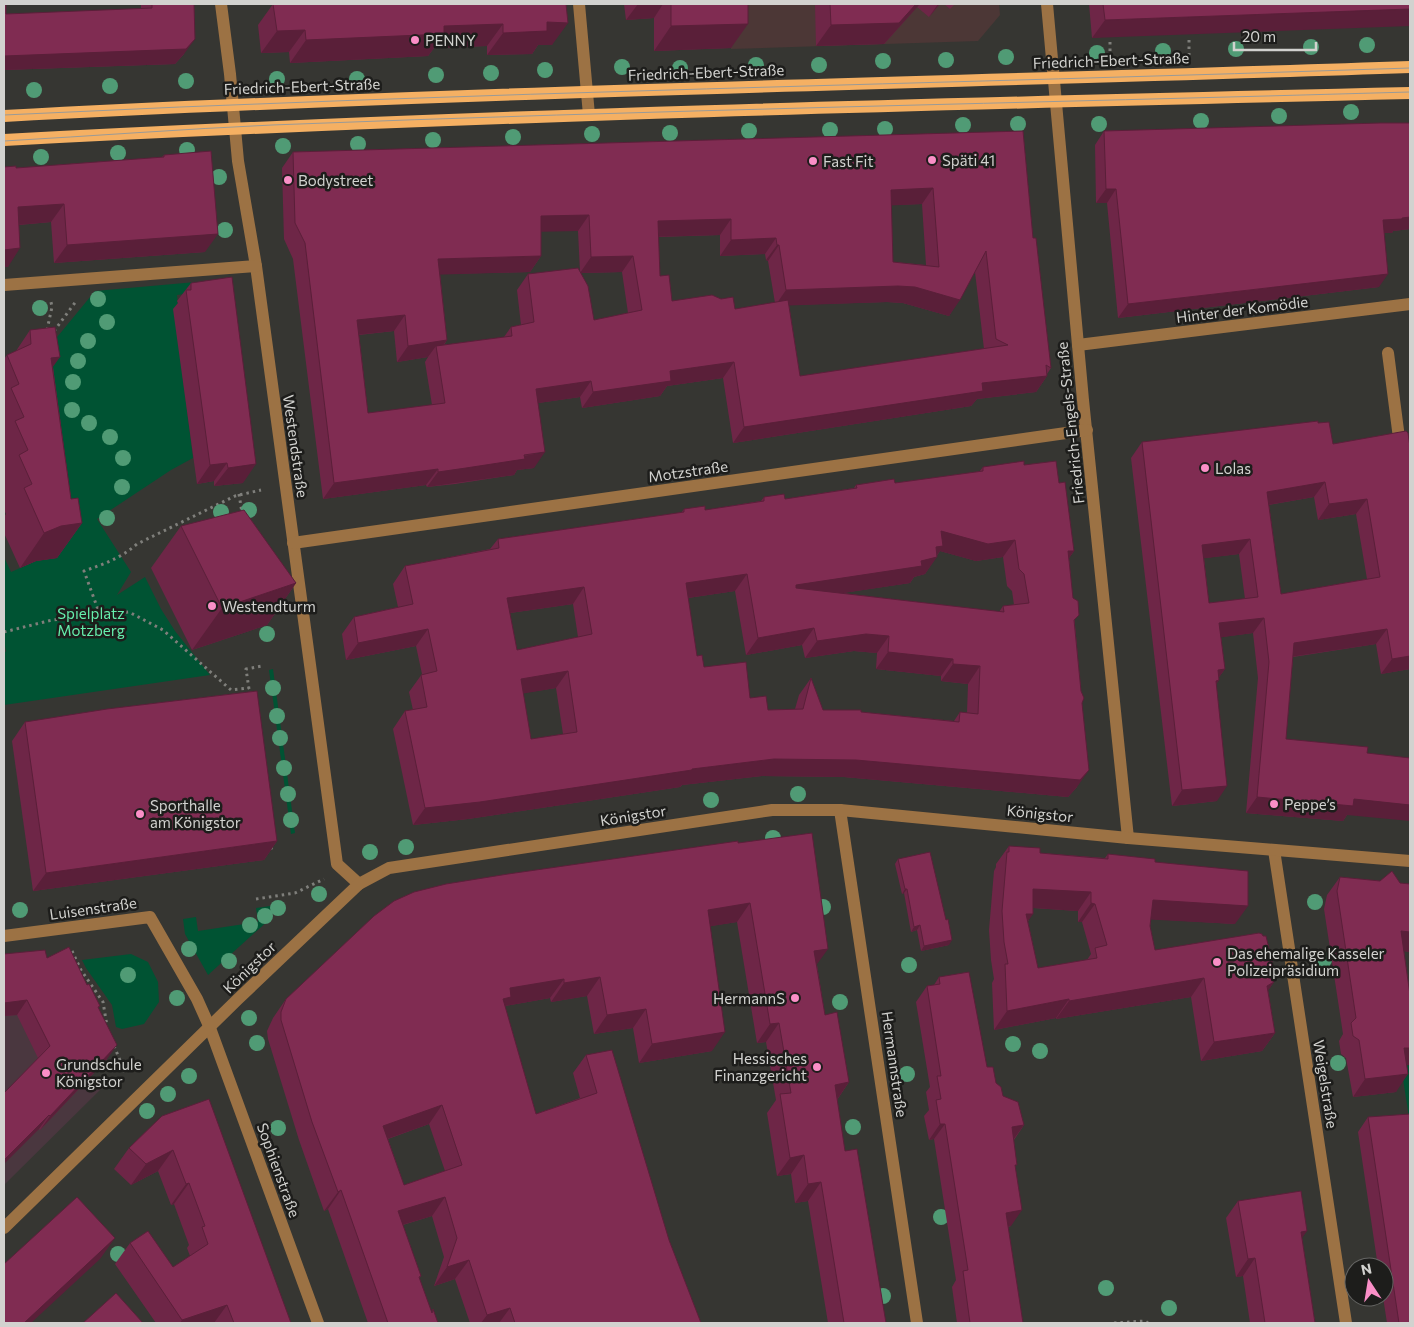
<svg xmlns="http://www.w3.org/2000/svg" width="1414" height="1327" font-family="Commissioner,sans-serif">
<rect width="100%" height="100%" fill="#363632"/>
<!-- commercial -->
<path fill="#4c3736" d="M 730,4 L 999,4 L 1000,15 L 978,41 L 731,49 Z"/>
<!-- education -->
<path fill="#4a373f" d="M 4,966 L 90,1076 L 102,1088 L 4,1185 Z"/>
<!-- green -->
<g fill="#005333">
<path d="M 218,280 L 219,289 L 177,295 L 178,308 L 174,309 L 193,458 L 171,470 L 97,519 L 131,572 L 117,595 L 145,577 L 161,609 L 175,631 L 210,675 L 4,705 L 4,651 L 6,652 L 4,640 L 4,557 L 11,572 L 36,561 L 57,558 L 44,353 L 95,291 Z"/>
<path d="M 273,669 L 295,833 L 291,834 L 269,670 Z"/>
<path d="M 270,906 L 271,918 L 208,975 L 185,934 L 183,919 L 196,917 L 198,931 L 258,922 L 256,908 Z"/>
<path d="M 131,954 L 148,962 L 158,982 L 159,1002 L 144,1024 L 122,1029 L 116,1027 L 112,1005 L 86,968 L 82,960 Z"/>
<path d="M 1410,1065 L 1410,1124 L 1401,1066 Z"/>
</g>
<g fill="none" stroke-linecap="round" stroke-linejoin="round">
<!-- path -->
<g stroke="#7f7f7b" stroke-width="3" stroke-dasharray="2.5 4" stroke-linecap="butt">
<path d="M 1189,40 L 1189,55"/>
<path d="M 1110,42 L 1110,57"/>
<path d="M 47,330 L 52,307 L 51,302"/>
<path d="M 54,331 L 77,300"/>
<path d="M 239,494 L 242,513"/>
<path d="M 100,615 L 84,571 C 104,564 121,558 137,544 L 235,496 L 261,490"/>
<path d="M 4,632 L 52,620 L 129,612 L 163,630 L 231,690 L 249,688"/>
<path d="M 249,689 L 246,669 L 262,666"/>
<path d="M 271,847 L 272,853"/>
<path d="M 256,899 L 295,893 L 324,879"/>
<path d="M 72,951 L 81,970 L 103,1002 L 107,1026"/>
<path d="M 114,1046 L 125,1072"/>
<path d="M 1114,1323 L 1145,1321 L 1148,1323"/>
</g>
<!-- minor -->
<g stroke="#9c7244" stroke-width="12">
<path d="M 221,4 L 230,74 L 238,161 L 256,266 L 337,864 L 359,884"/>
<path d="M 579,4 L 589,115"/>
<path d="M 1047,4 L 1083,400 L 1128,838"/>
<path d="M 4,285 L 256,266"/>
<path d="M 1078,345 L 1410,304"/>
<path d="M 1388,353 L 1399,438 L 1410,451"/>
<path d="M 293,543 L 1087,430"/>
<path d="M 840,810 L 917,1323"/>
<path d="M 1274,850 L 1346,1323"/>
<path d="M 4,936 L 150,917 L 197,999 L 210,1028 L 318,1323"/>
<path d="M 4,1228 L 238,999 L 359,884 L 389,868 L 772,810 L 840,810 L 861,812 L 1128,838 L 1410,861"/>
</g>
<!-- major -->
<g stroke="#f5b063" stroke-width="12">
<path d="M 4,116 C 472,91 941,83 1410,67"/>
<path d="M 4,140 C 472,115 941,104 1410,93"/>
</g>
<!-- tram -->
<g stroke="#9a9a97" stroke-width="1">
<path d="M 4,115 C 472,92 941,84 1410,68"/>
<path d="M 4,141 C 93,136 183,129 272,125 C 651,110 1031,103 1410,92"/>
</g>
</g>
<!-- trees -->
<g fill="#509b75">
<circle cx="1367" cy="45" r="8"/>
<circle cx="1311" cy="47" r="8"/>
<circle cx="1236" cy="49" r="8"/>
<circle cx="1163" cy="51" r="8"/>
<circle cx="1097" cy="53" r="8"/>
<circle cx="1006" cy="57" r="8"/>
<circle cx="946" cy="60" r="8"/>
<circle cx="883" cy="61" r="8"/>
<circle cx="756" cy="65" r="8"/>
<circle cx="819" cy="65" r="8"/>
<circle cx="622" cy="67" r="8"/>
<circle cx="680" cy="68" r="8"/>
<circle cx="545" cy="70" r="8"/>
<circle cx="491" cy="73" r="8"/>
<circle cx="436" cy="75" r="8"/>
<circle cx="277" cy="79" r="8"/>
<circle cx="357" cy="79" r="8"/>
<circle cx="186" cy="81" r="8"/>
<circle cx="110" cy="86" r="8"/>
<circle cx="34" cy="90" r="8"/>
<circle cx="1351" cy="112" r="8"/>
<circle cx="1279" cy="116" r="8"/>
<circle cx="1201" cy="121" r="8"/>
<circle cx="1018" cy="124" r="8"/>
<circle cx="1099" cy="124" r="8"/>
<circle cx="963" cy="125" r="8"/>
<circle cx="885" cy="129" r="8"/>
<circle cx="830" cy="130" r="8"/>
<circle cx="749" cy="131" r="8"/>
<circle cx="670" cy="133" r="8"/>
<circle cx="592" cy="134" r="8"/>
<circle cx="513" cy="137" r="8"/>
<circle cx="433" cy="140" r="8"/>
<circle cx="358" cy="144" r="8"/>
<circle cx="283" cy="146" r="8"/>
<circle cx="187" cy="150" r="8"/>
<circle cx="118" cy="153" r="8"/>
<circle cx="41" cy="157" r="8"/>
<circle cx="219" cy="177" r="8"/>
<circle cx="225" cy="230" r="8"/>
<circle cx="98" cy="299" r="8"/>
<circle cx="40" cy="308" r="8"/>
<circle cx="107" cy="322" r="8"/>
<circle cx="88" cy="341" r="8"/>
<circle cx="78" cy="361" r="8"/>
<circle cx="73" cy="382" r="8"/>
<circle cx="72" cy="410" r="8"/>
<circle cx="89" cy="423" r="8"/>
<circle cx="110" cy="437" r="8"/>
<circle cx="123" cy="458" r="8"/>
<circle cx="122" cy="487" r="8"/>
<circle cx="249" cy="510" r="8"/>
<circle cx="221" cy="512" r="8"/>
<circle cx="107" cy="518" r="8"/>
<circle cx="267" cy="634" r="8"/>
<circle cx="273" cy="688" r="8"/>
<circle cx="277" cy="716" r="8"/>
<circle cx="280" cy="738" r="8"/>
<circle cx="284" cy="768" r="8"/>
<circle cx="288" cy="794" r="8"/>
<circle cx="798" cy="794" r="8"/>
<circle cx="711" cy="800" r="8"/>
<circle cx="291" cy="820" r="8"/>
<circle cx="773" cy="838" r="8"/>
<circle cx="406" cy="847" r="8"/>
<circle cx="370" cy="852" r="8"/>
<circle cx="319" cy="894" r="8"/>
<circle cx="1315" cy="902" r="8"/>
<circle cx="823" cy="907" r="8"/>
<circle cx="278" cy="908" r="8"/>
<circle cx="20" cy="910" r="8"/>
<circle cx="265" cy="916" r="8"/>
<circle cx="250" cy="925" r="8"/>
<circle cx="189" cy="949" r="8"/>
<circle cx="1324" cy="960" r="8"/>
<circle cx="229" cy="961" r="8"/>
<circle cx="909" cy="965" r="8"/>
<circle cx="128" cy="975" r="8"/>
<circle cx="177" cy="998" r="8"/>
<circle cx="840" cy="1002" r="8"/>
<circle cx="249" cy="1018" r="8"/>
<circle cx="257" cy="1043" r="8"/>
<circle cx="1013" cy="1044" r="8"/>
<circle cx="1040" cy="1051" r="8"/>
<circle cx="1338" cy="1063" r="8"/>
<circle cx="907" cy="1074" r="8"/>
<circle cx="189" cy="1076" r="8"/>
<circle cx="168" cy="1094" r="8"/>
<circle cx="147" cy="1111" r="8"/>
<circle cx="853" cy="1127" r="8"/>
<circle cx="278" cy="1128" r="8"/>
<circle cx="941" cy="1217" r="8"/>
<circle cx="118" cy="1254" r="8"/>
<circle cx="1106" cy="1288" r="8"/>
<circle cx="883" cy="1296" r="8"/>
<circle cx="1169" cy="1308" r="8"/>
</g>
<!-- wall -->
<g fill="#6e2647" fill-rule="evenodd">
<path d="M 4,4 L 6,14 L 141,9 L 141,4 L 194,4 L 184,54 L 175,64 L 4,70 Z"/>
<path d="M 273,4 L 566,4 L 552,45 L 538,45 L 532,54 L 487,55 L 487,46 L 434,48 L 428,56 L 290,63 L 289,52 L 261,53 L 258,25 Z"/>
<path d="M 624,4 L 748,4 L 731,48 L 654,51 L 654,18 L 626,20 Z"/>
<path d="M 815,4 L 940,4 L 929,17 L 917,7 L 884,44 L 816,46 Z"/>
<path d="M 944,4 L 955,4 L 950,9 Z"/>
<path d="M 1089,4 L 1410,4 L 1092,38 Z"/>
<path d="M 1410,123 L 1410,229 L 1393,231 L 1392,233 L 1384,233 L 1379,287 L 1118,318 L 1107,203 L 1096,203 L 1095,145 L 1104,131 Z"/>
<path d="M 1023,131 L 1033,238 L 1051,368 L 1047,374 L 1047,376 L 1036,392 L 977,399 L 971,406 L 733,443 L 723,378 L 667,386 L 660,396 L 582,408 L 580,397 L 538,403 L 534,468 L 517,470 L 514,475 L 455,484 L 427,487 L 426,485 L 323,499 L 293,259 L 284,239 L 282,168 L 293,152 ZM 922,204 L 926,265 L 893,262 L 891,205 ZM 541,231 L 578,231 L 580,272 L 528,274 L 517,290 L 521,325 L 511,327 L 504,337 L 444,345 L 447,340 L 440,274 L 530,272 L 541,256 ZM 720,235 L 720,256 L 765,254 L 766,260 L 768,261 L 775,303 L 735,309 L 672,301 L 660,276 L 658,237 ZM 622,272 L 628,313 L 594,320 L 581,273 ZM 975,272 L 984,349 L 800,376 L 789,305 L 887,302 L 903,303 L 949,316 ZM 394,331 L 397,362 L 428,357 L 425,362 L 432,405 L 368,413 L 359,335 Z"/>
<path d="M 164,155 L 205,252 L 54,263 L 51,222 L 19,225 L 8,267 L 4,267 L 4,167 L 16,168 L 162,157 Z"/>
<path d="M 191,283 L 243,483 L 214,486 L 214,481 L 197,484 L 173,309 L 178,303 L 177,301 Z"/>
<path d="M 30,330 L 53,367 L 71,499 L 82,523 L 57,558 L 36,561 L 20,568 L 4,533 L 4,517 L 6,514 L 4,510 L 4,359 L 7,355 L 16,351 Z"/>
<path d="M 1318,423 L 1333,444 L 1410,447 L 1410,669 L 1381,674 L 1376,644 L 1293,657 L 1286,739 L 1347,815 L 1343,821 L 1246,813 L 1258,678 L 1253,633 L 1221,637 L 1225,669 L 1219,677 L 1219,680 L 1216,684 L 1217,801 L 1172,806 L 1131,458 L 1142,442 ZM 1314,497 L 1318,520 L 1356,514 L 1367,579 L 1281,594 L 1269,505 ZM 1239,554 L 1245,599 L 1209,603 L 1204,558 Z"/>
<path d="M 1024,465 L 1059,483 L 1074,551 L 1069,558 L 1082,703 L 1077,787 L 1068,797 L 844,777 L 762,776 L 682,785 L 680,787 L 468,819 L 413,825 L 393,729 L 405,711 L 413,710 L 409,692 L 422,674 L 416,646 L 346,660 L 342,634 L 354,617 L 398,607 L 393,584 L 405,566 L 490,549 L 498,539 L 681,513 L 684,509 L 705,510 L 761,501 L 764,497 L 785,499 L 854,488 L 856,485 L 895,483 L 979,472 L 983,467 ZM 940,551 L 976,561 L 1003,557 L 1007,586 L 1012,591 L 1014,605 L 1003,606 L 999,612 L 842,593 L 910,583 L 914,577 L 925,574 ZM 735,591 L 746,655 L 802,645 L 805,658 L 854,651 L 877,653 L 876,669 L 941,676 L 941,681 L 968,684 L 967,713 L 960,712 L 954,721 L 861,712 L 823,710 L 811,678 L 799,695 L 795,709 L 768,710 L 704,667 L 697,656 L 688,598 ZM 573,604 L 578,637 L 517,650 L 510,613 ZM 556,688 L 563,734 L 531,739 L 523,693 Z"/>
<path d="M 181,526 L 296,583 L 267,625 L 192,650 L 151,568 Z"/>
<path d="M 25,722 L 277,841 L 264,860 L 33,891 L 12,741 Z"/>
<path d="M 738,843 L 817,965 L 825,1015 L 849,1082 L 837,1100 L 845,1151 L 886,1323 L 828,1323 L 808,1201 L 795,1203 L 791,1174 L 777,1176 L 767,1113 L 776,1100 L 766,1042 L 757,1043 L 737,922 L 710,926 L 712,1051 L 639,1063 L 633,1028 L 594,1034 L 587,996 L 551,1002 L 550,998 L 505,1006 L 536,1114 L 580,1098 L 573,1073 L 586,1055 L 669,1240 L 701,1323 L 470,1323 L 455,1279 L 434,1286 L 444,1257 L 432,1216 L 403,1225 L 421,1276 L 419,1279 L 431,1312 L 433,1309 L 438,1323 L 368,1323 L 328,1209 L 324,1211 L 299,1140 L 268,1039 L 267,1031 L 273,1018 L 286,999 ZM 429,1124 L 445,1171 L 404,1185 L 388,1139 Z"/>
<path d="M 1009,846 L 1040,853 L 1105,858 L 1108,854 L 1155,862 L 1235,924 L 1151,919 L 1150,926 L 1155,950 L 1274,982 L 1268,990 L 1275,1033 L 1262,1051 L 1201,1061 L 1191,997 L 1056,1019 L 1056,1018 L 994,1030 L 992,983 L 994,979 L 991,960 L 989,930 L 994,871 L 996,867 L 996,864 ZM 1033,908 L 1078,911 L 1078,922 L 1082,922 L 1091,954 L 1087,960 L 1038,968 L 1028,922 Z"/>
<path d="M 898,859 L 949,945 L 921,951 L 917,930 L 911,932 L 904,893 L 902,894 L 895,864 Z"/>
<path d="M 1340,877 L 1410,884 L 1410,952 L 1404,951 L 1410,995 L 1410,1065 L 1407,1065 L 1396,1092 L 1353,1097 L 1346,1058 L 1341,1054 L 1339,1041 L 1343,1034 L 1324,909 L 1327,895 Z"/>
<path d="M 4,954 L 47,958 L 87,985 L 100,1006 L 98,1008 L 107,1059 L 40,1130 L 39,1129 L 38,1058 L 17,1015 L 4,1016 Z"/>
<path d="M 939,977 L 1003,1096 L 1024,1125 L 1014,1140 L 1015,1168 L 1011,1226 L 1008,1227 L 1023,1323 L 957,1323 L 952,1287 L 956,1280 L 934,1139 L 929,1140 L 924,1116 L 929,1110 L 926,1092 L 930,1087 L 916,1002 L 927,986 L 934,985 Z"/>
<path d="M 162,1116 L 291,1323 L 156,1323 L 115,1264 L 130,1243 L 173,1267 L 190,1256 L 187,1248 L 189,1245 L 174,1204 L 171,1205 L 158,1171 L 131,1185 L 114,1169 L 129,1148 Z"/>
<path d="M 1368,1117 L 1410,1323 L 1387,1323 L 1383,1297 L 1384,1297 L 1384,1267 L 1378,1267 L 1358,1132 Z"/>
<path d="M 1238,1201 L 1302,1238 L 1315,1323 L 1250,1323 L 1243,1276 L 1236,1277 L 1226,1218 Z"/>
</g>
<!-- shaded-wall -->
<g fill="#5a1f39">
<path d="M 638,4 L 663,4 L 654,18 L 626,20 Z"/>
<path d="M 916,4 L 920,4 L 884,44 L 816,46 L 831,25 Z"/>
<path d="M 938,4 L 940,4 L 929,17 Z"/>
<path d="M 1410,9 L 1410,26 L 1092,38 L 1105,20 Z"/>
<path d="M 547,22 L 568,23 L 552,45 L 538,45 L 532,54 L 487,55 L 503,33 Z"/>
<path d="M 503,24 L 487,46 L 434,48 L 428,56 L 290,63 L 306,40 L 444,26 Z"/>
<path d="M 748,24 L 731,48 L 654,51 L 671,26 Z"/>
<path d="M 305,30 L 289,52 L 261,53 L 277,31 Z"/>
<path d="M 195,39 L 184,54 L 175,64 L 4,70 L 4,56 Z"/>
<path d="M 933,188 L 922,204 L 880,206 L 891,190 Z"/>
<path d="M 1106,189 L 1116,189 L 1107,203 L 1096,203 Z"/>
<path d="M 64,204 L 51,222 L 5,226 L 18,207 Z"/>
<path d="M 589,215 L 578,231 L 530,232 L 541,216 Z"/>
<path d="M 1410,217 L 1410,229 L 1393,231 L 1392,233 L 1373,233 L 1383,220 Z"/>
<path d="M 731,219 L 720,235 L 646,237 L 658,221 Z"/>
<path d="M 218,234 L 205,252 L 54,263 L 67,245 Z"/>
<path d="M 776,238 L 765,254 L 720,256 L 731,240 Z"/>
<path d="M 777,245 L 779,245 L 768,261 L 766,260 Z"/>
<path d="M 20,248 L 8,267 L 4,267 L 4,250 Z"/>
<path d="M 541,256 L 530,272 L 427,275 L 438,259 Z"/>
<path d="M 633,256 L 622,272 L 580,273 L 591,257 Z"/>
<path d="M 1388,274 L 1379,287 L 1118,318 L 1128,304 Z"/>
<path d="M 898,286 L 915,287 L 960,300 L 949,316 L 903,303 L 887,302 L 775,306 L 786,290 Z"/>
<path d="M 405,315 L 394,331 L 346,336 L 357,320 Z"/>
<path d="M 447,340 L 437,354 L 436,346 L 428,357 L 397,362 L 408,346 Z"/>
<path d="M 60,357 L 35,392 L 51,358 Z"/>
<path d="M 734,362 L 723,378 L 667,386 L 660,396 L 582,408 L 593,392 L 670,371 Z"/>
<path d="M 1047,376 L 1036,392 L 977,399 L 971,406 L 733,443 L 744,427 L 982,383 Z"/>
<path d="M 591,381 L 580,397 L 525,405 L 536,389 Z"/>
<path d="M 545,452 L 534,468 L 517,470 L 514,475 L 427,487 L 438,472 Z"/>
<path d="M 227,463 L 214,481 L 197,484 L 210,465 Z"/>
<path d="M 256,464 L 243,483 L 214,486 L 228,468 Z"/>
<path d="M 438,469 L 426,485 L 323,499 L 334,483 Z"/>
<path d="M 1325,482 L 1314,497 L 1256,507 L 1267,492 Z"/>
<path d="M 1367,499 L 1356,514 L 1318,520 L 1329,504 Z"/>
<path d="M 82,523 L 57,558 L 36,561 L 20,568 L 44,533 L 61,526 Z"/>
<path d="M 941,531 L 1015,540 L 1003,557 L 976,561 L 940,551 L 935,558 L 937,557 L 925,574 L 914,577 L 910,583 L 784,602 L 796,585 Z"/>
<path d="M 1250,539 L 1239,554 L 1191,560 L 1202,545 Z"/>
<path d="M 1068,551 L 1074,551 L 1062,568 Z"/>
<path d="M 747,574 L 735,591 L 674,600 L 686,583 Z"/>
<path d="M 296,583 L 267,625 L 192,650 L 222,608 Z"/>
<path d="M 584,587 L 573,604 L 495,615 L 507,598 Z"/>
<path d="M 1264,618 L 1253,633 L 1209,639 L 1219,623 Z"/>
<path d="M 814,628 L 802,645 L 746,655 L 758,638 Z"/>
<path d="M 428,629 L 416,646 L 346,660 L 358,643 Z"/>
<path d="M 1387,629 L 1376,644 L 1283,658 L 1294,643 Z"/>
<path d="M 866,634 L 889,636 L 877,653 L 854,651 L 805,658 L 817,641 Z"/>
<path d="M 888,652 L 953,659 L 941,676 L 876,669 Z"/>
<path d="M 1410,656 L 1410,669 L 1381,674 L 1392,659 Z"/>
<path d="M 953,664 L 980,666 L 968,684 L 941,681 Z"/>
<path d="M 1225,669 L 1216,681 L 1219,680 L 1209,695 L 1218,670 Z"/>
<path d="M 568,671 L 556,688 L 509,696 L 521,679 Z"/>
<path d="M 774,759 L 856,760 L 1089,770 L 1077,787 L 1068,797 L 844,777 L 762,776 L 682,785 L 680,787 L 468,819 L 413,825 L 425,808 L 692,769 Z"/>
<path d="M 1227,786 L 1217,801 L 1172,806 L 1182,790 Z"/>
<path d="M 1257,797 L 1354,799 L 1410,805 L 1410,821 L 1347,815 L 1343,821 L 1246,813 Z"/>
<path d="M 277,841 L 264,860 L 33,891 L 46,873 Z"/>
<path d="M 905,889 L 907,889 L 904,893 L 902,894 Z"/>
<path d="M 1033,889 L 1091,892 L 1078,911 L 1020,907 Z"/>
<path d="M 1153,900 L 1248,906 L 1235,924 L 1140,919 Z"/>
<path d="M 750,903 L 737,922 L 694,929 L 708,910 Z"/>
<path d="M 1091,903 L 1095,904 L 1082,922 L 1078,922 Z"/>
<path d="M 1026,914 L 1033,914 L 1020,933 Z"/>
<path d="M 920,925 L 917,930 L 911,932 L 914,927 Z"/>
<path d="M 1401,931 L 1410,932 L 1410,952 L 1388,949 Z"/>
<path d="M 952,940 L 949,945 L 921,951 L 924,946 Z"/>
<path d="M 828,949 L 815,967 L 814,951 Z"/>
<path d="M 600,977 L 587,996 L 551,1002 L 564,983 Z"/>
<path d="M 1204,978 L 1191,997 L 1056,1019 L 1069,1001 Z"/>
<path d="M 564,979 L 550,998 L 505,1006 L 490,1018 L 510,988 Z"/>
<path d="M 1274,982 L 1261,1001 L 1267,986 Z"/>
<path d="M 1069,999 L 1056,1018 L 994,1030 L 1007,1011 Z"/>
<path d="M 27,1000 L 17,1015 L 4,1016 L 4,1003 Z"/>
<path d="M 646,1009 L 633,1028 L 594,1034 L 607,1015 Z"/>
<path d="M 779,1023 L 766,1042 L 757,1043 L 770,1024 Z"/>
<path d="M 725,1032 L 712,1051 L 639,1063 L 652,1044 Z"/>
<path d="M 1275,1033 L 1262,1051 L 1201,1061 L 1214,1042 Z"/>
<path d="M 117,1045 L 107,1059 L 40,1130 L 50,1116 Z"/>
<path d="M 1404,1048 L 1410,1048 L 1410,1065 L 1392,1066 Z"/>
<path d="M 1408,1074 L 1396,1092 L 1353,1097 L 1365,1079 Z"/>
<path d="M 849,1082 L 836,1101 L 835,1085 Z"/>
<path d="M 442,1105 L 429,1124 L 370,1145 L 383,1126 Z"/>
<path d="M 49,1115 L 39,1129 L 4,1164 L 4,1160 Z"/>
<path d="M 940,1124 L 945,1124 L 934,1139 L 929,1140 Z"/>
<path d="M 1024,1125 L 1013,1140 L 1012,1127 Z"/>
<path d="M 173,1150 L 158,1171 L 131,1185 L 146,1164 Z"/>
<path d="M 804,1155 L 791,1174 L 777,1176 L 790,1158 Z"/>
<path d="M 821,1182 L 808,1201 L 795,1203 L 808,1184 Z"/>
<path d="M 189,1183 L 174,1204 L 171,1205 L 186,1184 Z"/>
<path d="M 341,1190 L 328,1209 L 324,1211 L 338,1192 Z"/>
<path d="M 445,1197 L 432,1216 L 385,1230 L 398,1211 Z"/>
<path d="M 1022,1210 L 1011,1226 L 995,1229 L 1006,1213 Z"/>
<path d="M 1307,1231 L 1295,1248 L 1301,1232 Z"/>
<path d="M 115,1238 L 100,1259 L 31,1323 L 24,1323 Z"/>
<path d="M 1255,1258 L 1243,1276 L 1236,1277 L 1248,1259 Z"/>
<path d="M 469,1260 L 455,1279 L 434,1286 L 447,1267 Z"/>
<path d="M 227,1305 L 214,1323 L 180,1323 L 182,1320 Z"/>
<path d="M 510,1308 L 499,1323 L 481,1323 L 487,1315 Z"/>
</g>
<!-- building -->
<g fill="#802c52" stroke="#5a1f39" fill-rule="evenodd">
<path d="M 4,4 L 6,4 L 6,14 L 152,8 L 152,4 L 194,4 L 195,39 L 186,49 L 4,56 Z"/>
<path d="M 273,4 L 566,4 L 568,23 L 547,22 L 547,31 L 503,33 L 503,24 L 444,26 L 444,34 L 306,40 L 305,30 L 277,31 Z"/>
<path d="M 671,4 L 748,4 L 748,24 L 671,26 Z"/>
<path d="M 830,4 L 916,4 L 899,23 L 831,25 Z"/>
<path d="M 1103,4 L 1410,4 L 1410,9 L 1105,20 Z"/>
<path d="M 1380,123 L 1410,123 L 1410,217 L 1402,218 L 1402,219 L 1383,220 L 1388,274 L 1128,304 L 1116,189 L 1106,189 L 1104,131 Z"/>
<path d="M 1023,131 L 1033,238 L 1036,238 L 1051,368 L 1046,365 L 1047,376 L 982,383 L 983,391 L 744,427 L 734,362 L 670,371 L 671,381 L 593,392 L 591,381 L 536,389 L 545,452 L 524,455 L 525,459 L 466,468 L 438,472 L 438,469 L 334,483 L 305,243 L 295,223 L 293,152 ZM 933,188 L 939,267 L 893,262 L 891,190 ZM 589,215 L 591,257 L 633,256 L 642,310 L 594,320 L 588,286 L 578,268 L 528,274 L 534,322 L 511,327 L 512,336 L 436,346 L 445,403 L 368,413 L 357,320 L 405,315 L 408,346 L 447,340 L 438,259 L 541,256 L 541,216 ZM 731,219 L 731,240 L 776,238 L 777,245 L 779,245 L 786,290 L 898,286 L 915,287 L 960,300 L 986,251 L 996,339 L 1008,345 L 800,376 L 788,300 L 735,309 L 733,297 L 721,299 L 712,295 L 672,301 L 669,275 L 660,276 L 658,221 Z"/>
<path d="M 211,151 L 218,234 L 67,245 L 64,204 L 18,207 L 20,248 L 4,250 L 4,167 L 16,166 L 16,168 L 164,157 L 164,155 Z"/>
<path d="M 232,277 L 256,464 L 228,468 L 227,463 L 210,465 L 186,290 L 191,290 L 191,283 Z"/>
<path d="M 55,327 L 60,357 L 51,358 L 71,499 L 78,498 L 82,523 L 61,526 L 44,533 L 24,488 L 32,484 L 19,455 L 28,450 L 15,421 L 24,417 L 11,388 L 19,384 L 7,355 L 31,344 L 30,330 Z"/>
<path d="M 1318,421 L 1318,423 L 1329,422 L 1333,444 L 1406,431 L 1408,433 L 1410,447 L 1410,656 L 1392,659 L 1387,629 L 1294,643 L 1286,739 L 1368,747 L 1367,753 L 1410,758 L 1410,805 L 1354,799 L 1353,806 L 1257,797 L 1269,662 L 1264,618 L 1219,623 L 1225,669 L 1218,670 L 1219,680 L 1216,681 L 1227,786 L 1182,790 L 1142,442 ZM 1325,482 L 1329,504 L 1367,499 L 1380,577 L 1281,594 L 1267,492 ZM 1250,539 L 1258,597 L 1209,603 L 1202,545 Z"/>
<path d="M 1024,461 L 1024,465 L 1056,461 L 1059,483 L 1065,482 L 1074,551 L 1068,551 L 1073,598 L 1078,601 L 1079,615 L 1074,620 L 1081,691 L 1084,698 L 1082,703 L 1089,770 L 1080,780 L 856,760 L 774,759 L 692,769 L 692,770 L 480,802 L 425,808 L 405,711 L 427,707 L 421,675 L 437,671 L 428,629 L 358,643 L 354,617 L 413,604 L 405,566 L 499,548 L 498,539 L 684,512 L 684,509 L 705,506 L 705,510 L 764,501 L 764,497 L 784,494 L 785,499 L 857,488 L 856,485 L 894,479 L 895,483 L 983,471 L 983,467 ZM 941,531 L 988,544 L 1015,540 L 1019,569 L 1024,574 L 1029,603 L 1003,606 L 1004,612 L 796,588 L 796,585 L 922,566 L 921,561 L 937,557 L 936,547 L 943,546 ZM 747,574 L 758,638 L 814,628 L 817,641 L 866,634 L 889,636 L 888,652 L 953,659 L 953,664 L 980,666 L 978,714 L 960,712 L 959,722 L 861,712 L 861,710 L 823,710 L 811,678 L 803,709 L 768,710 L 766,696 L 750,698 L 746,662 L 704,667 L 702,655 L 697,656 L 686,583 ZM 584,587 L 592,634 L 517,650 L 507,598 ZM 568,671 L 577,732 L 531,739 L 521,679 Z"/>
<path d="M 244,510 L 296,583 L 222,608 L 181,526 Z"/>
<path d="M 257,691 L 277,841 L 46,873 L 25,722 L 107,709 Z"/>
<path d="M 812,833 L 828,949 L 814,951 L 825,1015 L 837,1012 L 849,1082 L 835,1085 L 845,1151 L 857,1149 L 886,1323 L 844,1323 L 821,1182 L 808,1184 L 804,1155 L 790,1158 L 780,1094 L 791,1093 L 779,1023 L 770,1024 L 750,903 L 708,910 L 725,1032 L 652,1044 L 646,1009 L 607,1015 L 600,977 L 564,983 L 564,979 L 510,988 L 511,997 L 503,999 L 536,1114 L 597,1093 L 586,1055 L 612,1050 L 669,1240 L 701,1323 L 515,1323 L 510,1308 L 487,1315 L 469,1260 L 447,1267 L 457,1238 L 445,1197 L 398,1211 L 421,1276 L 419,1277 L 432,1313 L 433,1309 L 438,1323 L 388,1323 L 341,1190 L 338,1192 L 312,1122 L 281,1020 L 281,1012 L 286,999 L 374,916 L 394,901 L 414,892 L 446,884 L 508,874 L 738,841 L 738,843 ZM 442,1105 L 462,1165 L 404,1185 L 383,1126 Z"/>
<path d="M 1009,846 L 1040,848 L 1040,853 L 1108,859 L 1108,854 L 1155,859 L 1155,862 L 1248,871 L 1248,906 L 1153,900 L 1150,926 L 1155,950 L 1259,933 L 1262,934 L 1263,936 L 1266,936 L 1272,961 L 1274,982 L 1267,986 L 1275,1033 L 1214,1042 L 1204,978 L 1069,1001 L 1069,999 L 1007,1011 L 1005,964 L 1008,964 L 1004,942 L 1002,911 L 1007,852 L 1009,852 ZM 1033,889 L 1091,892 L 1091,903 L 1095,904 L 1107,945 L 1095,948 L 1097,958 L 1038,968 L 1026,914 L 1033,914 Z"/>
<path d="M 930,852 L 946,920 L 948,919 L 952,940 L 924,946 L 920,925 L 914,927 L 907,889 L 905,889 L 898,859 Z"/>
<path d="M 1392,871 L 1400,883 L 1410,884 L 1410,932 L 1401,931 L 1410,995 L 1410,1048 L 1404,1048 L 1408,1074 L 1365,1079 L 1359,1040 L 1353,1036 L 1351,1023 L 1356,1018 L 1337,891 L 1340,877 L 1380,881 Z"/>
<path d="M 69,947 L 87,985 L 89,984 L 100,1006 L 98,1007 L 117,1045 L 50,1116 L 49,1115 L 4,1160 L 4,1093 L 50,1046 L 27,1000 L 4,1003 L 4,954 L 45,950 L 47,958 Z"/>
<path d="M 969,972 L 987,1067 L 993,1067 L 996,1083 L 1001,1087 L 1003,1096 L 1018,1102 L 1024,1125 L 1012,1127 L 1017,1165 L 1015,1165 L 1022,1210 L 1006,1213 L 1023,1323 L 970,1323 L 963,1271 L 968,1270 L 945,1124 L 940,1124 L 936,1100 L 941,1099 L 937,1076 L 941,1076 L 927,986 L 940,984 L 939,977 Z"/>
<path d="M 209,1099 L 291,1323 L 234,1323 L 227,1305 L 182,1320 L 130,1243 L 148,1231 L 173,1267 L 208,1244 L 202,1227 L 205,1226 L 189,1183 L 186,1184 L 173,1150 L 146,1164 L 129,1148 L 162,1116 Z"/>
<path d="M 1410,1114 L 1410,1323 L 1399,1323 L 1368,1117 Z"/>
<path d="M 1301,1191 L 1307,1231 L 1301,1232 L 1315,1323 L 1265,1323 L 1255,1258 L 1248,1259 L 1238,1201 Z"/>
<path d="M 77,1197 L 115,1238 L 24,1323 L 4,1323 L 4,1264 Z"/>
<path d="M 116,1293 L 143,1323 L 83,1323 Z"/>
</g>
<!-- markers -->
<g fill="#fa8fc7" stroke="#1d1d1b" stroke-width="2">
<circle cx="415" cy="40" r="5"/>
<circle cx="932" cy="160" r="5"/>
<circle cx="813" cy="161" r="5"/>
<circle cx="288" cy="180" r="5"/>
<circle cx="1205" cy="468" r="5"/>
<circle cx="212" cy="606" r="5"/>
<circle cx="1274" cy="804" r="5"/>
<circle cx="140" cy="814" r="5"/>
<circle cx="1217" cy="962" r="5"/>
<circle cx="795" cy="998" r="5"/>
<circle cx="817" cy="1067" r="5"/>
<circle cx="46" cy="1073" r="5"/>
</g>
<g text-anchor="middle" dominant-baseline="central" stroke-width="5" stroke-linejoin="round" paint-order="stroke">
<!-- poi labels -->
<g font-size="15" fill="#d2d2cf" stroke="#1d1d1b" text-anchor="start">
<text x="425" y="40">PENNY</text>
<text x="942" y="160">Späti 41</text>
<text x="823" y="161">Fast Fit</text>
<text x="298" y="180">Bodystreet</text>
<text x="1215" y="468">Lolas</text>
<text x="222" y="606">Westendturm</text>
<text x="1284" y="804">Peppe’s</text>
<text x="150" y="805">Sporthalle<tspan x="150" dy="17">am Königstor</tspan></text>
<text x="1227" y="953">Das ehemalige Kasseler<tspan x="1227" dy="17">Polizeipräsidium</tspan></text>
<text x="785" y="998" text-anchor="end">HermannS</text>
<text x="807" y="1058" text-anchor="end">Hessisches<tspan x="807" dy="17">Finanzgericht</tspan></text>
<text x="56" y="1064">Grundschule<tspan x="56" dy="17">Königstor</tspan></text>
</g>
<!-- street labels -->
<g font-size="15" fill="#d2d2cf" stroke="#1d1d1b">
<text transform="translate(1111 60) rotate(-2)">Friedrich-Ebert-Straße</text>
<text transform="translate(706 72) rotate(-2)">Friedrich-Ebert-Straße</text>
<text transform="translate(302 86) rotate(-2)">Friedrich-Ebert-Straße</text>
<text transform="translate(1242 309) rotate(-7)">Hinter der Komödie</text>
<text transform="translate(1070 423) rotate(-96)">Friedrich-Engels-Straße</text>
<text transform="translate(296 446) rotate(82)">Westendstraße</text>
<text transform="translate(688 471) rotate(-8)">Motzstraße</text>
<text transform="translate(1040 813) rotate(6)">Königstor</text>
<text transform="translate(633 815) rotate(-9)">Königstor</text>
<text transform="translate(93 908) rotate(-8)">Luisenstraße</text>
<text transform="translate(249 967) rotate(-44)">Königstor</text>
<text transform="translate(895 1064) rotate(82)">Hermannstraße</text>
<text transform="translate(1326 1084) rotate(81)">Weigelstraße</text>
<text transform="translate(279 1170) rotate(70)">Sophienstraße</text>
</g>
<!-- park labels -->
<g font-size="15" fill="#65eeac" stroke="#1d1d1b">
<text x="91" y="613">Spielplatz<tspan x="91" dy="17">Motzberg</tspan></text>
</g>
</g>
<!-- border -->
<rect width="1414" height="1327" fill="none" stroke="#d2d2cf" stroke-width="10"/>
<!-- north arrow -->
<g transform="translate(1369 1282) rotate(348)"><circle r="24" fill="#1d1d1b" stroke="#656563"/>
<path d="M0-4L9 19L0 12L-9 19Z" fill="#fa8fc7"/>
<text y="-8" font-size="14" font-weight="bold" text-anchor="middle" fill="#d2d2cf">N</text>
</g>
<!-- scale -->
<path d="M1234 42v8h82v-8" fill="none" stroke="#d2d2cf" stroke-width="2.5"/>
<text x="1242" y="42" font-size="15" fill="#d2d2cf" stroke="#1d1d1b" stroke-width="4" paint-order="stroke">20 m</text>
</svg>
